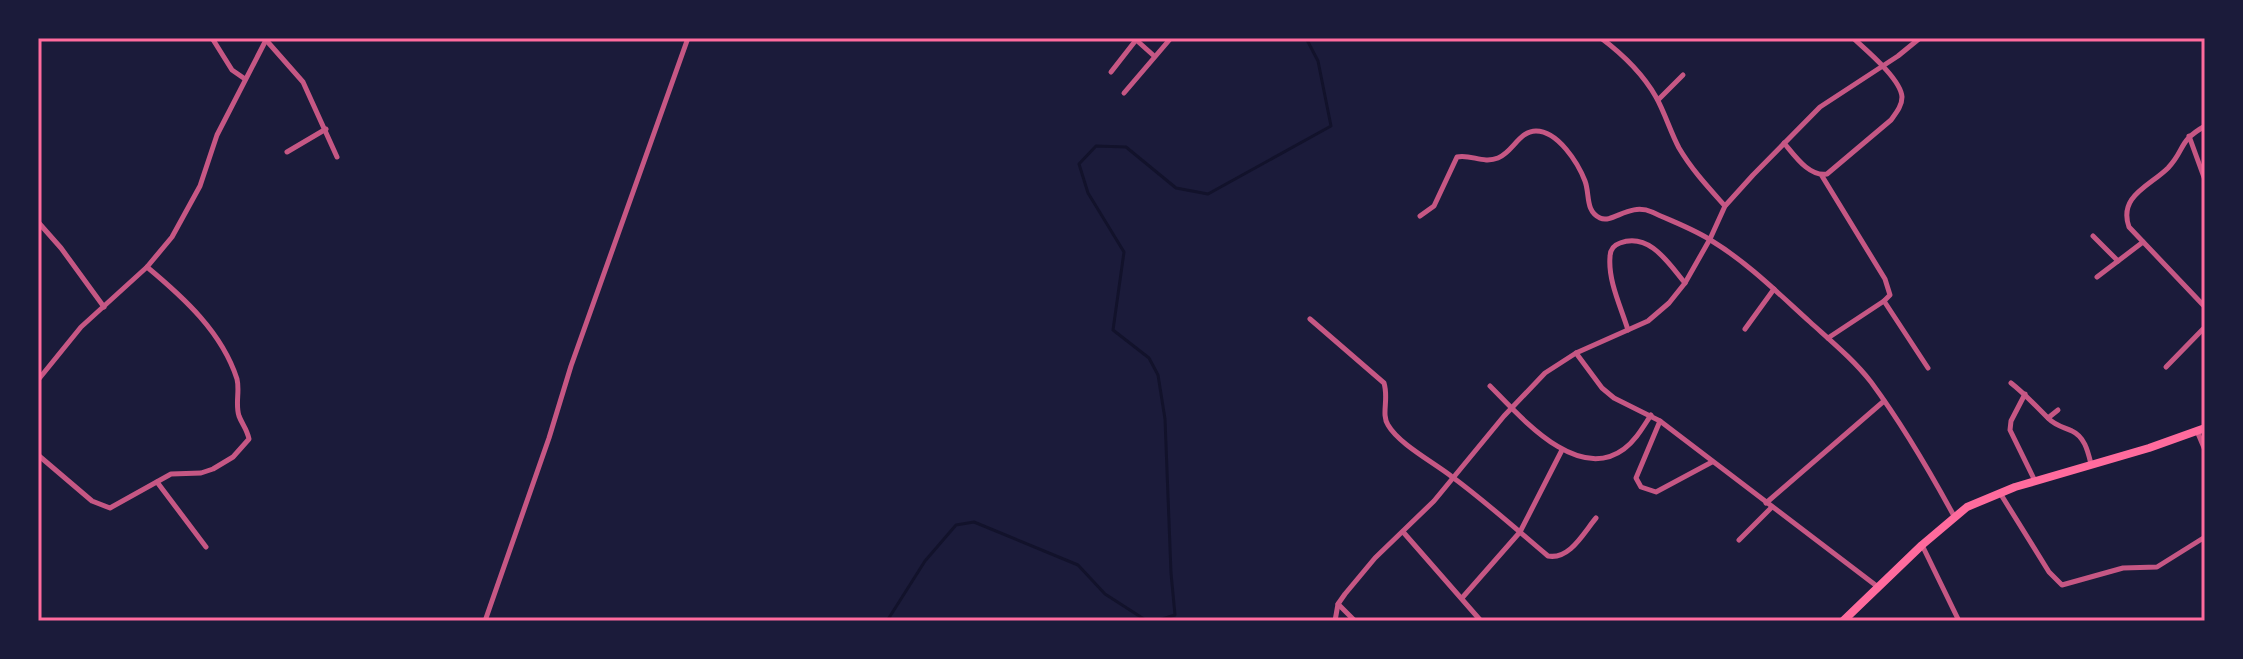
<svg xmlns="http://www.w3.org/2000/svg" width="2243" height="659" font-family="Karla,sans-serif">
<rect width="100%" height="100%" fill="#1b1b3a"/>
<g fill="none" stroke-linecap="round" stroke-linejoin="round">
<!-- stream -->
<g stroke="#12122b" stroke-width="3">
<path d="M 887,621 L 925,561 L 956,525 L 974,522 L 1078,565 L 1105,594 L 1147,621"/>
<path d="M 1156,621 L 1175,615 L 1171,573 L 1165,419 L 1158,375 L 1149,358 L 1113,330 L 1124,252 L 1088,193 L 1079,164 L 1096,146 L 1126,147 L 1176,188 L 1208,194 L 1331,126 L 1318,61 L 1306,38"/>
</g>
<!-- minor -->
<g stroke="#c65784" stroke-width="5">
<path d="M 212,38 L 232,70 L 245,79"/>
<path d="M 1134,38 L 1153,55"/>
<path d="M 1601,38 C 1621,53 1643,74 1656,97 C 1665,113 1670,131 1679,148 C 1692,170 1708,187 1725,206"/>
<path d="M 266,40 L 303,82 L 337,157"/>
<path d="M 1111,72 L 1136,40"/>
<path d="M 1124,93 L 1171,38"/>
<path d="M 1658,100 L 1683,75"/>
<path d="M 2205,126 C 2177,142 2186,149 2168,168 C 2150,186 2118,196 2129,227 L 2205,307"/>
<path d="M 2189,136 L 2205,180"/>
<path d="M 1784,143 C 1795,156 1809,177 1827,174 L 1891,120 C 1896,113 1902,106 1902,97 C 1901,79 1866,50 1853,38"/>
<path d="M 287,152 L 326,129"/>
<path d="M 1822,176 L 1885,279 L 1890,295 L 1884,301 L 1928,368"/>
<path d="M 1420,216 L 1434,206 L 1457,157 C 1471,154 1483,164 1498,158 C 1513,152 1519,131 1536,131 C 1558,131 1578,163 1585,181 C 1590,194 1585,211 1600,218 C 1613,224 1629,202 1652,212 C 1671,221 1694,229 1712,241 C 1748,263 1779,294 1810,322 C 1831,341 1854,360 1871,382 C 1902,424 1929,470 1954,516"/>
<path d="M 38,222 L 61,248 L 104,307"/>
<path d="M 2093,236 L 2118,261"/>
<path d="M 2097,277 L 2143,242"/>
<path d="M 1310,319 L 1384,383 C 1389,399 1381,414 1388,425 C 1399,444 1433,462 1451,476 C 1485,501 1516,529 1548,556 C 1570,560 1584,532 1596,518"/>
<path d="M 1745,329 L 1774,289"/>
<path d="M 1628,330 C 1621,307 1608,281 1610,257 C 1610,250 1614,245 1620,243 C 1650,232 1669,264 1685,283"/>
<path d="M 1828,338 L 1884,301"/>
<path d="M 1576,353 L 1602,388 L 1614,398 L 1660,421 L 1878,587"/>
<path d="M 2166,367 L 2205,327"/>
<path d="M 38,380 L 81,327 L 147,267 L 172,237 L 200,186 L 217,135 L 267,38"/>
<path d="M 2011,383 C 2025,394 2036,406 2049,419 C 2056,426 2064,427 2072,431 C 2085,437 2088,452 2091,464"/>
<path d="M 1490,386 C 1520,416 1577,484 1624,449 C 1636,440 1643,427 1651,415"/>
<path d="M 2025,394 L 2011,421 L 2010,430 L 2035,481"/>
<path d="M 2048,418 L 2058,410"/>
<path d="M 1660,421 L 1636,478 L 1641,487 L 1656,492 L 1712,462"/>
<path d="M 2197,431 L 2205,450"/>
<path d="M 38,455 L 92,501 L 110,508 L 171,474 L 201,473 L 213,469 L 233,457 L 249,439 C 247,429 242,424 239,416 C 235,404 240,391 237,379 C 222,332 183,297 147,267"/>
<path d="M 157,482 L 206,547"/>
<path d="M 2000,493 L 2049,572 L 2062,585 L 2123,568 L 2157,567 L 2205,537"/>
<path d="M 1766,503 L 1884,401"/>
<path d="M 1404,533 L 1481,621"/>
<path d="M 1739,540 L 1772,507"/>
<path d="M 1922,545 L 1959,621"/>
<path d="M 1462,598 L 1520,532 L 1562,450"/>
<path d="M 1338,604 L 1355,621"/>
<path d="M 485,621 L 549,438 L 571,366 L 688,38"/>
<path d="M 1335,621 L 1338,604 L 1345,594 L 1375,558 L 1434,501 L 1504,416 L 1545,373 L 1576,353 L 1648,321 L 1669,303 L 1685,283 L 1710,239 L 1725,206 L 1753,175 L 1820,107 L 1898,56 L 1920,38"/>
</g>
<!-- primary -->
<path stroke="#ff6b9d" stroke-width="8" d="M 1843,621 L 1922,545 L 1967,507 L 2015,487 L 2149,448 L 2205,428"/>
</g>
<!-- border -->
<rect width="2243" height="659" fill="none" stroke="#1b1b3a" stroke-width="80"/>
<rect x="40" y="40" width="2163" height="579" fill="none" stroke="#ff6b9d" stroke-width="3"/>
</svg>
